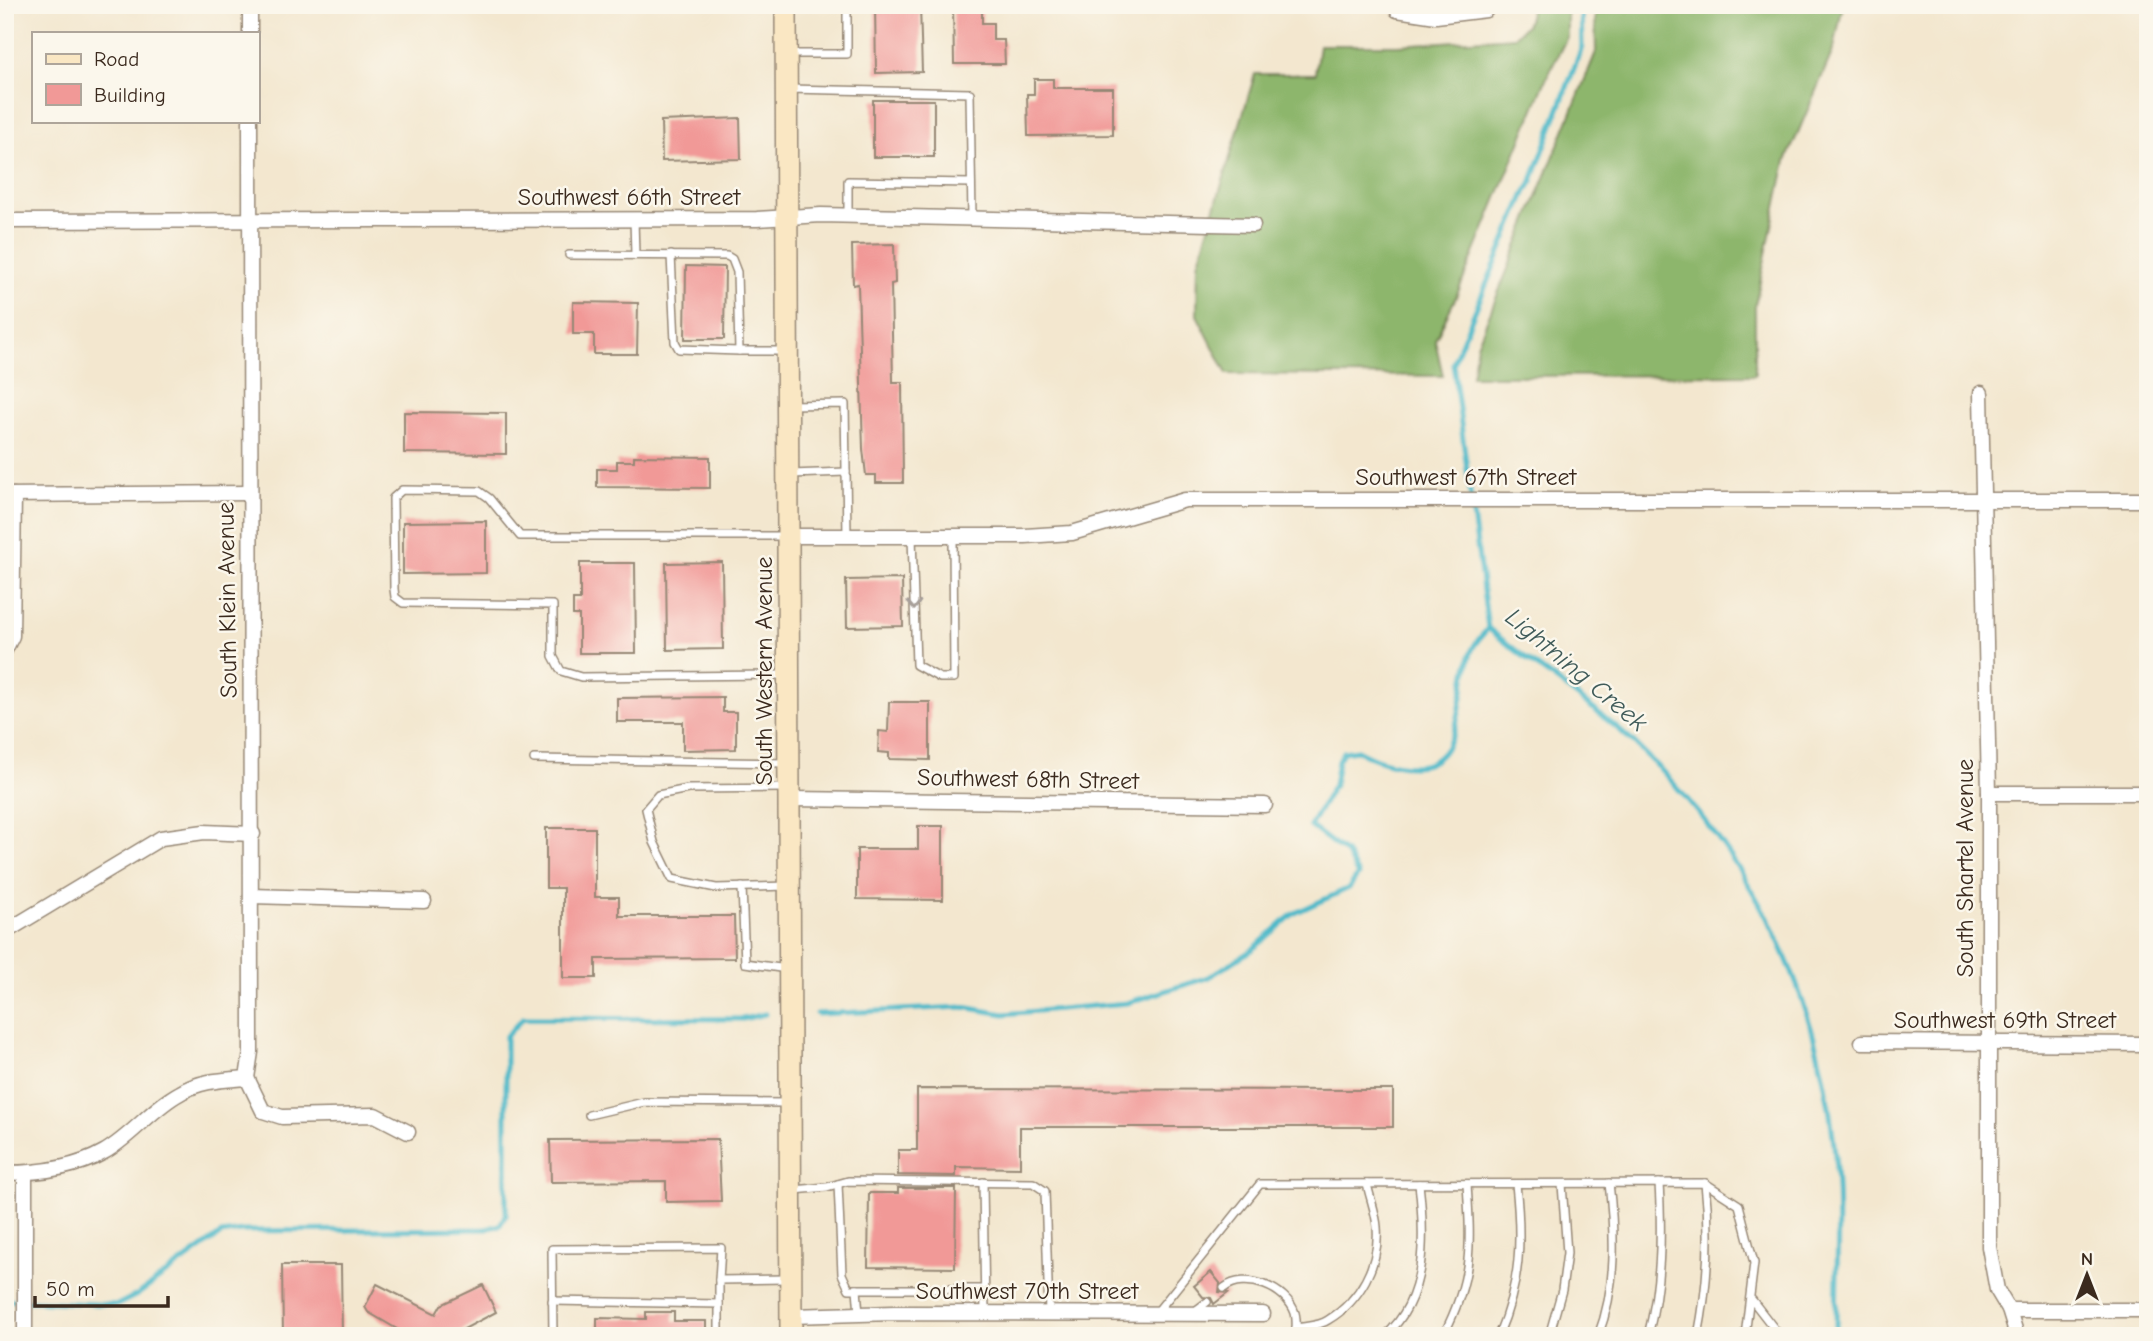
<svg xmlns="http://www.w3.org/2000/svg" width="2153" height="1341" font-family="'Comic Neue',sans-serif">
<rect width="100%" height="100%" fill="#fbf7ec"/>
<filter id="ink" filterUnits="userSpaceOnUse"><feTurbulence type="fractalNoise" baseFrequency=".0143" numOctaves="2"/><feDisplacementMap in="SourceGraphic" scale="14" xChannelSelector="R" yChannelSelector="G"/><feConvolveMatrix kernelMatrix="1 2 1 2 8 2 1 2 1" color-interpolation-filters="sRGB"/></filter>
<filter id="wash" filterUnits="userSpaceOnUse"><feTurbulence type="fractalNoise" baseFrequency=".00686" numOctaves="4" result="noise"/><feDisplacementMap in="SourceGraphic" scale="28" xChannelSelector="R" yChannelSelector="G"/><feGaussianBlur stdDeviation="1.57" result="paint"/><feColorMatrix in="noise" values="0 0 0 0 0 0 0 0 0 0 0 0 0 0 0 0 0 1.4 0 .05"/><feComposite in="paint" operator="in"/></filter>
<g filter="url(#wash)">
<rect width="100%" height="100%" fill="#f3e7cf"/>
<!-- forest -->
<g fill="#8db66c" stroke="#647045" stroke-width="2">
<path d="M 1532,5 L 1567,5 L 1567,37 L 1547,77 L 1456,297 L 1435,340 L 1443,376 L 1227,374 L 1197,315 L 1198,264 L 1255,74 L 1315,74 L 1319,45 L 1399,45 L 1514,37 L 1527,24 Z"/>
<path d="M 1595,5 L 1843,5 L 1834,48 L 1786,161 L 1755,305 L 1755,375 L 1472,376 L 1477,345 L 1596,52 Z"/>
</g>
<g fill="none" stroke-linecap="round" stroke-linejoin="round">
<!-- stream -->
<g stroke="#4db9c9" stroke-width="5">
<path d="M 1581,5 L 1582,47 L 1530,186 L 1526,191 L 1453,363 L 1488,628 C 1535,668 1589,701 1634,743 C 1750,853 1817,986 1834,1145 C 1841,1208 1836,1273 1836,1336"/>
<path d="M 817,1014 L 963,1007 L 1004,1014 L 1127,1003 L 1209,977 L 1252,950 L 1293,914 L 1349,888 L 1358,875 L 1347,854 L 1310,826 L 1334,785 L 1338,761 L 1343,752 L 1357,750 C 1375,760 1393,766 1414,766 C 1465,766 1458,686 1472,650 C 1475,642 1483,635 1488,628"/>
<path d="M 5,1300 L 117,1305 L 137,1295 L 221,1234 L 242,1231 L 486,1229 L 500,1225 L 506,1215 L 506,1036 L 523,1018 L 743,1019 L 765,1014"/>
</g>
</g>
<g id="blocks">
<!-- building -->
<g fill="#f19997">
<path d="M 875,5 L 920,5 L 922,72 L 876,73 Z"/>
<path d="M 953,5 L 982,5 L 982,23 L 993,23 L 993,40 L 1004,40 L 1005,64 L 954,64 Z"/>
<path d="M 1034,79 L 1053,79 L 1053,88 L 1113,88 L 1113,135 L 1028,136 L 1027,94 L 1034,94 Z"/>
<rect x="873" y="100" width="61" height="57"/>
<path d="M 740,118 L 741,159 L 662,161 L 661,121 Z"/>
<path d="M 894,244 L 895,283 L 891,284 L 893,382 L 902,382 L 903,483 L 876,483 L 876,475 L 866,475 L 863,449 L 858,284 L 853,285 L 852,245 Z"/>
<path d="M 686,266 L 725,267 L 724,339 L 685,339 Z"/>
<path d="M 573,302 L 638,303 L 637,354 L 594,354 L 594,334 L 573,334 Z"/>
<path d="M 404,412 L 506,413 L 506,454 L 404,453 Z"/>
<path d="M 634,456 L 710,457 L 710,488 L 597,487 L 597,469 L 617,469 L 617,461 L 634,461 Z"/>
<path d="M 486,521 L 486,573 L 403,574 L 403,522 Z"/>
<path d="M 722,562 L 723,649 L 667,650 L 666,563 Z"/>
<path d="M 580,563 L 635,563 L 636,653 L 579,653 L 579,615 L 573,615 L 573,600 L 580,600 Z"/>
<path d="M 902,579 L 903,626 L 847,627 L 846,580 Z"/>
<path d="M 723,697 L 723,712 L 736,712 L 736,749 L 683,750 L 683,722 L 617,722 L 617,698 Z"/>
<path d="M 889,702 L 930,702 L 930,760 L 889,759 L 889,753 L 878,752 L 879,731 L 888,732 Z"/>
<path d="M 918,826 L 943,826 L 943,900 L 857,899 L 857,849 L 918,849 Z"/>
<path d="M 546,828 L 595,828 L 595,897 L 619,897 L 619,916 L 734,916 L 735,958 L 596,959 L 596,978 L 563,978 L 563,888 L 546,888 Z"/>
<path d="M 917,1089 L 1393,1090 L 1393,1127 L 1020,1127 L 1020,1168 L 956,1167 L 956,1176 L 898,1175 L 898,1150 L 917,1150 Z"/>
<path d="M 718,1139 L 721,1201 L 666,1202 L 666,1181 L 551,1182 L 550,1140 Z"/>
<path d="M 898,1188 L 956,1188 L 955,1268 L 868,1267 L 869,1193 L 898,1193 Z"/>
<path d="M 282,1265 L 341,1265 L 342,1336 L 283,1336 Z"/>
<path d="M 1211,1272 L 1220,1283 L 1219,1292 L 1228,1293 L 1214,1304 L 1211,1298 L 1203,1297 L 1194,1286 Z"/>
<path d="M 377,1284 L 436,1314 L 441,1305 L 483,1285 L 496,1312 L 451,1336 L 409,1336 L 368,1312 L 365,1307 Z"/>
<path d="M 646,1312 L 674,1312 L 674,1321 L 706,1321 L 706,1336 L 597,1336 L 597,1318 L 646,1319 Z"/>
</g>
</g>
</g>
<g filter="url(#ink)">
<use href="#blocks" fill-opacity="0" stroke="#978876" stroke-width="2"/>
<g fill="none" stroke-linecap="round" stroke-linejoin="round">
<defs>
<g id="lane">
<path d="M 787,54 L 847,54 L 847,5"/>
<path d="M 788,89 L 970,93 L 972,218"/>
<path d="M 848,215 L 848,181 L 971,183"/>
<path d="M 634,219 L 635,255"/>
<path d="M 569,255 L 727,256 L 732,259 L 737,272 L 739,351 L 784,351"/>
<path d="M 671,255 L 675,342 L 679,349 L 739,351"/>
<path d="M 789,405 L 845,404 L 847,536"/>
<path d="M 791,474 L 846,472"/>
<path d="M 912,536 L 916,665 L 940,678 L 954,678 L 953,536"/>
<path d="M 784,675 L 581,677 L 561,671 L 553,656 L 553,605 L 403,603 L 395,597 L 394,589 L 393,498 L 402,490 L 479,491 L 489,498 L 520,536 L 786,536"/>
<path d="M 534,759 L 786,763"/>
<path d="M 786,788 L 688,789 L 658,795 L 646,809 L 654,842 L 672,879 L 716,888 L 787,886"/>
<path d="M 742,887 L 745,963 L 787,969"/>
<path d="M 589,1115 L 644,1102 L 787,1103"/>
<path d="M 983,1182 L 985,1313"/>
<path d="M 838,1184 L 842,1274 L 849,1289 L 985,1289"/>
<path d="M 794,1190 L 827,1187 L 848,1181 L 1033,1183 L 1045,1191 L 1049,1313"/>
<path d="M 1224,1288 C 1245,1271 1287,1288 1295,1313 C 1297,1320 1296,1329 1296,1336"/>
<path d="M 857,1289 L 859,1314"/>
<path d="M 1752,1300 L 1780,1336"/>
<path d="M 552,1301 L 719,1304"/>
<path d="M 1195,1311 L 1207,1302"/>
<path d="M 1157,1312 L 1260,1184 L 1705,1183 L 1739,1205 L 1754,1263 L 1745,1336"/>
<path d="M 1296,1328 C 1306,1326 1320,1326 1328,1320 C 1360,1301 1380,1264 1377,1227 C 1376,1213 1370,1198 1367,1184"/>
<path d="M 553,1336 L 552,1249 L 721,1248 L 719,1280"/>
<path d="M 719,1336 L 719,1280 L 787,1279"/>
<path d="M 1385,1336 C 1428,1298 1425,1235 1419,1184"/>
<path d="M 1443,1336 C 1473,1278 1471,1247 1467,1184"/>
<path d="M 1498,1336 C 1521,1282 1522,1241 1516,1184"/>
<path d="M 1549,1336 L 1562,1290 L 1567,1253 L 1562,1184"/>
<path d="M 1598,1336 C 1617,1287 1615,1235 1609,1183"/>
<path d="M 1648,1336 C 1661,1284 1662,1236 1659,1183"/>
<path d="M 1698,1336 C 1708,1285 1711,1234 1705,1183"/>
</g>
<g id="street">
<path d="M 250,5 L 250,33"/>
<path d="M 1394,5 L 1397,10 L 1436,16 L 1486,10"/>
<path d="M 5,221 L 757,219 L 821,215 L 1253,225"/>
<path d="M 1981,393 L 1989,793 L 1989,1247 L 1997,1290 L 2009,1310 L 2017,1336"/>
<path d="M 5,495 L 249,493"/>
<path d="M 790,536 L 1025,536 L 1072,533 L 1185,500 L 2148,500"/>
<path d="M 5,650 L 12,636 L 14,495"/>
<path d="M 1989,793 L 2148,793"/>
<path d="M 791,799 L 1265,805"/>
<path d="M 251,896 L 424,901"/>
<path d="M 5,932 L 161,838 L 204,832 L 253,834"/>
<path d="M 1862,1042 L 2148,1044"/>
<path d="M 247,1078 L 251,1052 C 251,741 251,431 250,121"/>
<path d="M 5,1173 C 37,1173 76,1168 104,1152 C 132,1136 152,1108 180,1093 C 201,1080 224,1080 247,1078 L 263,1111 L 282,1117 L 375,1115 L 408,1132"/>
<path d="M 25,1173 L 25,1336"/>
<path d="M 2009,1310 L 2148,1310"/>
<path d="M 791,1316 L 894,1313 L 1263,1314"/>
</g>
<path id="secondary" d="M 786,5 L 791,1336"/>
</defs>
<!-- lane casing -->
<use href="#lane" stroke="#978876" stroke-width="10"/>
<!-- street casing -->
<use href="#street" stroke="#978876" stroke-width="17"/>
<!-- secondary casing -->
<use href="#secondary" stroke="#978876" stroke-width="24"/>
<!-- lane -->
<use href="#lane" stroke="#fff" stroke-width="7"/>
<!-- street -->
<use href="#street" stroke="#fff" stroke-width="14"/>
<!-- secondary -->
<use href="#secondary" stroke="#fae7c3" stroke-width="21"/>
</g>
<!-- one-way arrows -->
<defs><path id="oneway-chevron" d="M-2-3.5L2.5 0L-2 3.5" fill="none" stroke-width="1.6" stroke-linecap="round" stroke-linejoin="round" transform="scale(1.75)"/></defs>
<use stroke="#a79f9a" href="#oneway-chevron" transform="translate(914 605) rotate(88)"/>
</g>
<g text-anchor="middle" dominant-baseline="central" stroke-width="5" stroke-linejoin="round" paint-order="stroke">
<!-- street labels -->
<g font-size="24" fill="#3b2a1e" stroke="#fbf7ec">
<text x="629" y="197">Southwest 66th Street</text>
<text x="1466" y="477">Southwest 67th Street</text>
<text transform="translate(227 600) rotate(-91)">South Klein Avenue</text>
<text transform="translate(764 671) rotate(-90)">South Western Avenue</text>
<text transform="translate(1028 779) rotate(1)">Southwest 68th Street</text>
<text transform="translate(1965 868) rotate(-90)">South Shartel Avenue</text>
<text x="2005" y="1020">Southwest 69th Street</text>
<text x="1027" y="1291">Southwest 70th Street</text>
</g>
<!-- water labels -->
<g font-size="26" font-style="italic" fill="#415c5a" stroke="#fbf7ec">
<text transform="translate(1576 670) rotate(40)">Lightning Creek</text>
</g>
</g>
<!-- margin -->
<rect width="2153" height="1341" fill="none" stroke="#fbf7ec" stroke-width="28"/>
<!-- legend -->
<rect x="32" y="32" width="228" height="91" fill="#fbf7ec" stroke="#aea59a" stroke-width="2"/>
<rect x="46" y="54" width="35" height="10" fill="#fae7c3" stroke="#aea59a" stroke-width="2"/>
<text x="94" y="66" font-size="21" fill="#3b2a1e">Road</text>
<rect x="46" y="84" width="35" height="21" fill="#f19997" stroke="#aea59a" stroke-width="2"/>
<text x="94" y="102" font-size="21" fill="#3b2a1e">Building</text>
<!-- north arrow -->
<g transform="translate(2087 1275)" stroke="#fbf7ec" stroke-width="5" paint-order="stroke">
<path d="M0-5L12 26L0 18L-12 26Z" fill="#3b2a1e"/>
<text y="-10" font-size="19" font-weight="bold" text-anchor="middle" fill="#3b2a1e">N</text>
</g>
<!-- scale -->
<path d="M35 1296v10h133v-10" fill="none" stroke="#3b2a1e" stroke-width="3.5"/>
<text x="46" y="1296" font-size="21" fill="#3b2a1e" stroke="#fbf7ec" stroke-width="5" paint-order="stroke">50 m</text>
</svg>
